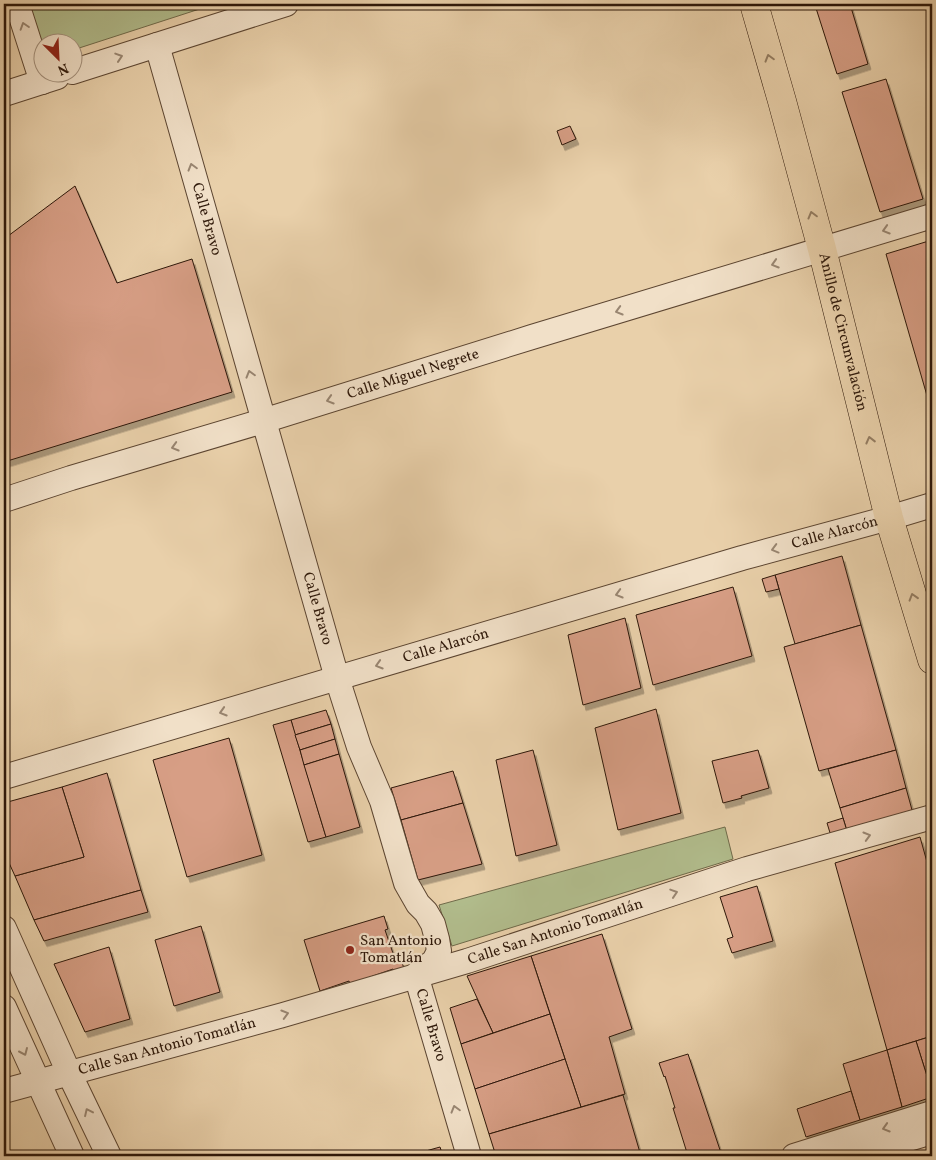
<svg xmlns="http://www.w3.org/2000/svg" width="936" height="1160" font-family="Vollkorn,serif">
<defs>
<filter id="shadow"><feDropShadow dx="3" dy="5.5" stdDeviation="0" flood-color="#0004"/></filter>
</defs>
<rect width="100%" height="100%" fill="#e9d0aa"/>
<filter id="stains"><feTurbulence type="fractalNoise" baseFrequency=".004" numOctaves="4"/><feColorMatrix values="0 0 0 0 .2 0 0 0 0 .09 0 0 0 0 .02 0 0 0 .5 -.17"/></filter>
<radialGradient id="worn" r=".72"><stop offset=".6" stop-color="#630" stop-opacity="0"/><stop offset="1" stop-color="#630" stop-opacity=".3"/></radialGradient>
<!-- green -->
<g fill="#b1bc8c" stroke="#6f6a4a">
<path d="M 27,4 L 215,4 L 73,50 L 72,42 L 42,42 L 42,50 Z"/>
<path d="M 725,827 L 733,859 L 452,946 L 439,905 Z"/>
</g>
<!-- building -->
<g fill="#d79e85" stroke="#2d1709" filter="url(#shadow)">
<path d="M 818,4 L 850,4 L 868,64 L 837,74 L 815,5 Z"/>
<path d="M 886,79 L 923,199 L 880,212 L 842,92 Z"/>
<path d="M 570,126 L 576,139 L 562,145 L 557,131 Z"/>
<path d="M 75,186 L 117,283 L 192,259 L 232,392 L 4,462 L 4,239 Z"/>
<path d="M 932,240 L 932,413 L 886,254 Z"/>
<path d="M 842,556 L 861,625 L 795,644 L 775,575 Z"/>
<path d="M 775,575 L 779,589 L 766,592 L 762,579 Z"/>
<path d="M 733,587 L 752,656 L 653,685 L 636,615 Z"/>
<path d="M 625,618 L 641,688 L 583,705 L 568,635 Z"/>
<path d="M 861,625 L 896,750 L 819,771 L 784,647 Z"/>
<path d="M 656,709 L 681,813 L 618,830 L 595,728 Z"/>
<path d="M 326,710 L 331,724 L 295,735 L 291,720 Z"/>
<path d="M 291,720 L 326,837 L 308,842 L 273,725 Z"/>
<path d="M 331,724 L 335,739 L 300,750 L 295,735 Z"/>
<path d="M 229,738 L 262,855 L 187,877 L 153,760 Z"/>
<path d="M 335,739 L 339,754 L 304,765 L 300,750 Z"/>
<path d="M 533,750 L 557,845 L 516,856 L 496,760 Z"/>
<path d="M 758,750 L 769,788 L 741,796 L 742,798 L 723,803 L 712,761 Z"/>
<path d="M 896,750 L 906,788 L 840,808 L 828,769 Z"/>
<path d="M 339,754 L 360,827 L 326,837 L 304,765 Z"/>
<path d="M 453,771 L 463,803 L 401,820 L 391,788 Z"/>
<path d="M 107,773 L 141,890 L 34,920 L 15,876 L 84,857 L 62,787 Z"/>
<path d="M 62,787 L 84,857 L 15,876 L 4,852 L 4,803 Z"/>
<path d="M 906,788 L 912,810 L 847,831 L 840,808 Z"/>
<path d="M 463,803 L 482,864 L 418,880 L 401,820 Z"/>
<path d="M 843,818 L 847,831 L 831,836 L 827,823 Z"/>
<path d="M 920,837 L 932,880 L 932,1036 L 887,1050 L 835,863 Z"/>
<path d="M 757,886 L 773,941 L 732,953 L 727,939 L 733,937 L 720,897 Z"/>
<path d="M 141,890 L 148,912 L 44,941 L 34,920 Z"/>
<path d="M 384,916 L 388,929 L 385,930 L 396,962 L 401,960 L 405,971 L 395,974 L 393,969 L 350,984 L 349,981 L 320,991 L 304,940 Z"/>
<path d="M 201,926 L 220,992 L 174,1006 L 155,940 Z"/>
<path d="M 602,934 L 632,1029 L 609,1037 L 625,1094 L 581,1107 L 531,956 Z"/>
<path d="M 109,947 L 130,1019 L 85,1032 L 54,964 Z"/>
<path d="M 531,956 L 550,1014 L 493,1033 L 467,976 Z"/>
<path d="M 477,999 L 493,1033 L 461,1044 L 450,1008 Z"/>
<path d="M 550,1014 L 565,1059 L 475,1089 L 461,1044 Z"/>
<path d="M 932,1036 L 932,1092 L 916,1041 Z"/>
<path d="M 916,1041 L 932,1092 L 932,1097 L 902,1107 L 887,1050 Z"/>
<path d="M 887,1050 L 902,1107 L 860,1120 L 843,1064 Z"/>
<path d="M 688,1054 L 722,1156 L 688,1156 L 673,1108 L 675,1108 L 665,1076 L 664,1077 L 659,1063 Z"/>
<path d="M 565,1059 L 581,1107 L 489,1134 L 475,1089 Z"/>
<path d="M 851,1091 L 860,1120 L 806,1137 L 797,1109 Z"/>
<path d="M 623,1095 L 641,1156 L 496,1156 L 489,1134 Z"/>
<path d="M 440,1147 L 443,1156 L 408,1156 Z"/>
</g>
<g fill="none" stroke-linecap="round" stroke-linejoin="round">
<defs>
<g id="minor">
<path d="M 17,4 L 42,82"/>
<path id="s1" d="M 157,45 L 337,678 L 359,747 L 382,801 L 406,883 L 418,904 L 426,912 L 433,924 L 437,939 L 439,951 L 434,961 L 416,975 L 469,1156"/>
<path d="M 72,72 L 286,4"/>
<path d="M 4,94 L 57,77"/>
<path id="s2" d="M 4,500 L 71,478 L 263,421 L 532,337 L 932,216"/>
<path id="s3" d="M 4,777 L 742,558 L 889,518 L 932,505"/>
<path d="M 4,928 L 69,1073 L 109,1156"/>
<path d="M 4,1007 L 72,1156"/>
<path id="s4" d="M 4,1091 L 283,1015 L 467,961 L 747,869 L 932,817"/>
<path d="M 794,1156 L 932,1113"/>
<path d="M 851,1156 L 932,1132"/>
</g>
<g id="major">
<path id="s5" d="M 754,4 L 782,101 L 822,249 L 889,518 L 932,660"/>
</g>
</defs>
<!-- minor casing -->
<use href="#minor" stroke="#5c4531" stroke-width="26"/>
<!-- major casing -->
<use href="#major" stroke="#2d1709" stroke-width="29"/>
<!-- minor -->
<use href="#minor" stroke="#f1e0c8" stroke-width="24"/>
<!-- major -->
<use href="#major" stroke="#e9d0aa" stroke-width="28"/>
</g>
<!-- one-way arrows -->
<defs><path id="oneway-chevron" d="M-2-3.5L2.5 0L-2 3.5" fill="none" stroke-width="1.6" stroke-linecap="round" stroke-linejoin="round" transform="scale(1.25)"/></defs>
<g stroke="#998672">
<use href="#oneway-chevron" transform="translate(24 26) rotate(-108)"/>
<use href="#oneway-chevron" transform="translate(119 57) rotate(-18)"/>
<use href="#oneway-chevron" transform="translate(192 167) rotate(-106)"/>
<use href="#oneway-chevron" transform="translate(886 230) rotate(163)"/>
<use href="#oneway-chevron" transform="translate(775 264) rotate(163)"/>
<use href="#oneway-chevron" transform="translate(619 311) rotate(164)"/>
<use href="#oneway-chevron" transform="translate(250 374) rotate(-106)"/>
<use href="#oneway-chevron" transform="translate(330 400) rotate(163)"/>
<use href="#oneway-chevron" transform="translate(175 447) rotate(164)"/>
<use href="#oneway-chevron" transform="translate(775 549) rotate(165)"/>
<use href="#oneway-chevron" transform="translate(619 594) rotate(164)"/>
<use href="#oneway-chevron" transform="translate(379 665) rotate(163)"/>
<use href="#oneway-chevron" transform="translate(223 712) rotate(163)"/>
<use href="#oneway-chevron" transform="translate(867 836) rotate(-16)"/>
<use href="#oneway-chevron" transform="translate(674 893) rotate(-18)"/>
<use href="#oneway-chevron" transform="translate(285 1014) rotate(-16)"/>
<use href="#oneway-chevron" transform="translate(24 1052) rotate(66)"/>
<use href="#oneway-chevron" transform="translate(455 1109) rotate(-106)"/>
<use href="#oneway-chevron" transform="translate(88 1112) rotate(-115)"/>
<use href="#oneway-chevron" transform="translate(886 1128) rotate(163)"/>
</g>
<g stroke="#947d62">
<use href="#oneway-chevron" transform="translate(769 58) rotate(-106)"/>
<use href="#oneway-chevron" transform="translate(812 215) rotate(-105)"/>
<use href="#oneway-chevron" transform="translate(870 440) rotate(-104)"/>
<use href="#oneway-chevron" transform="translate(913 597) rotate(-107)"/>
</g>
<!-- markers -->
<circle fill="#8f2418" stroke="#f1e0c8" stroke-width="2" cx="350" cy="950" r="5"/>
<g text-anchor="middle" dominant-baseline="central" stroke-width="4.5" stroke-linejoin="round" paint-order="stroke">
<!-- street labels -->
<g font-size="15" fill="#2d1709" stroke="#f1e0c8">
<text stroke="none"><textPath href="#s1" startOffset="181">Calle Bravo</textPath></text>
<text stroke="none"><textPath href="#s5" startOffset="340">Anillo de Circunvalación</textPath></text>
<text stroke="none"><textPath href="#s2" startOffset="428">Calle Miguel Negrete</textPath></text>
<text stroke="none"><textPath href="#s3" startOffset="866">Calle Alarcón</textPath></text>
<text stroke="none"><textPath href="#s1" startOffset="586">Calle Bravo</textPath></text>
<text stroke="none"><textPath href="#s3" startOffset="461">Calle Alarcón</textPath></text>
<text stroke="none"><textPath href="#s4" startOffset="574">Calle San Antonio Tomatlán</textPath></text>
<text stroke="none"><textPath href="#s1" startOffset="1038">Calle Bravo</textPath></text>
<text stroke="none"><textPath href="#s4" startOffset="169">Calle San Antonio Tomatlán</textPath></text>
</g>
<!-- poi labels -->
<g font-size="15" fill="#2d1709" stroke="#f1e0c8" text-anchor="start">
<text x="360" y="941">San Antonio<tspan x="360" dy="17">Tomatlán</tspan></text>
</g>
</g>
<!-- margin -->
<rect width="936" height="1160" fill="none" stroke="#e9d0aa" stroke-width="20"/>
<rect x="5" y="5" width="926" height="1150" fill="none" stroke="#2d1709" stroke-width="2.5"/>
<rect x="10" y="10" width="916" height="1140" fill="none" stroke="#2d1709"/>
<!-- north arrow -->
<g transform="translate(58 58) rotate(156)"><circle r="24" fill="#f1e0c8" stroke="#a3907c"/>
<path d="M0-4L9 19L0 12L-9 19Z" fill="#8f2418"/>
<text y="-8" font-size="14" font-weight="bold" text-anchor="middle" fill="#2d1709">N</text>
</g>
<rect width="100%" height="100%" filter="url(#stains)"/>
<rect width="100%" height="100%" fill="url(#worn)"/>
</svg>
